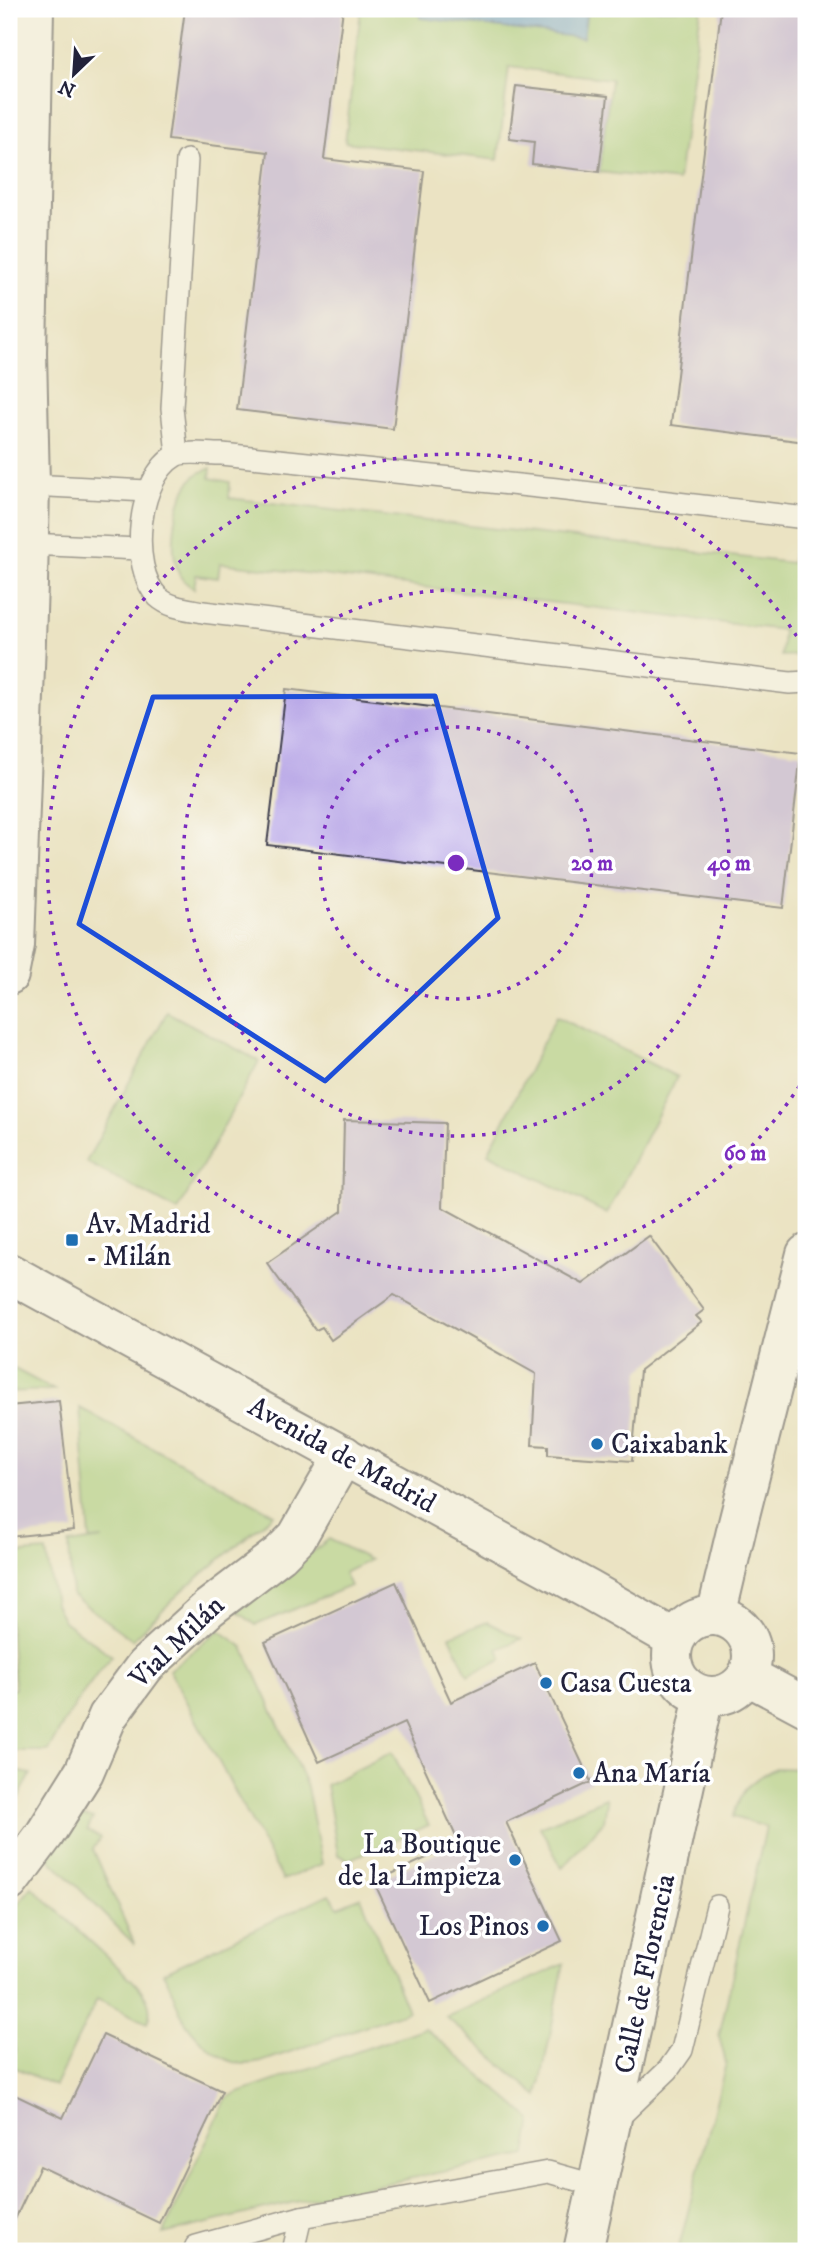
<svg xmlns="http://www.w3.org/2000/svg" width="815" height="2260" font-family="'IM FELL DW Pica',serif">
<rect width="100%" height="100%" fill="#fff"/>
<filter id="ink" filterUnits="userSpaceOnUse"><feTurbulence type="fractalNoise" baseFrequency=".0143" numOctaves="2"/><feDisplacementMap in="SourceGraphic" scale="14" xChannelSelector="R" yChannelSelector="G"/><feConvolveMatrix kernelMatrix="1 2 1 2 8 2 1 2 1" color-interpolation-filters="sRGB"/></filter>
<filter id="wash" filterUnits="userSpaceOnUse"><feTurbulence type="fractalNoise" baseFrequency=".00686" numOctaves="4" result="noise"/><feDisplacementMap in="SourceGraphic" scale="28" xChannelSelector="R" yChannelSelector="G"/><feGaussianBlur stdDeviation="1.57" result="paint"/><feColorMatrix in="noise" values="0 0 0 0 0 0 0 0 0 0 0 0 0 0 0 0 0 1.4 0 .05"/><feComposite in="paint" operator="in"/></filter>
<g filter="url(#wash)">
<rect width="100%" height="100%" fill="#ebe3c3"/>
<!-- green -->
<g fill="#9fce7d" stroke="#60785c" stroke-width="2">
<path d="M 361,9 L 701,9 L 678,181 L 599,172 L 611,79 L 509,67 L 498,160 L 345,142 Z"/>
<path d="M 211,468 L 210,478 L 230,482 L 229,498 L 792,563 L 796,540 L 806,541 L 806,655 L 781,656 L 783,630 L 220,563 L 218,578 L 196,575 L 194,589 C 188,584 182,581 179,574 C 168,548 175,495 196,475 C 200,472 206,470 211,468 Z"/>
<path d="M 167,1012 L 259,1061 L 178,1211 L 86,1162 Z"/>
<path d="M 556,1016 L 677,1077 L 607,1214 L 488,1153 Z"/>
<path d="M 9,1366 L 54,1390 L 9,1392 Z"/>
<path d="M 80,1408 L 274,1514 L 182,1591 L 132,1640 L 72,1595 L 69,1544 L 103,1539 L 90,1540 Z"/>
<path d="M 329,1539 L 370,1560 L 344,1573 L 350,1586 L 256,1625 L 237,1611 Z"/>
<path d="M 46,1551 L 55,1604 L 64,1621 L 112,1656 C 87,1685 66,1717 48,1751 L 9,1751 L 9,1690 L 15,1689 L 9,1619 L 9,1554 Z"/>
<path d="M 487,1622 L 521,1639 L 498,1649 L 502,1659 L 468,1675 L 450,1636 Z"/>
<path d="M 219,1630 L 243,1647 L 296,1762 L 307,1787 L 322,1864 L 283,1880 L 169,1670 Z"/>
<path d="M 392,1752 L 429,1825 L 349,1860 L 338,1855 L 326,1785 Z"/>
<path d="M 776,1768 L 806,1769 L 806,2251 L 678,2251 L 726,2063 L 719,2036 L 766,1827 L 733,1817 C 743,1786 748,1783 776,1768 Z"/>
<path d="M 9,1770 L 31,1774 L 9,1816 Z"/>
<path d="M 606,1798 L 607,1802 L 604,1821 L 562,1868 L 540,1827 Z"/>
<path d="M 74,1814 L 93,1819 L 87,1830 L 100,1838 L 93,1849 L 135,1945 L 49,1858 Z"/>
<path d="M 32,1887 L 131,1979 C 144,1992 155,2005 147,2023 L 97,1999 L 55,2086 L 9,2065 L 15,2050 L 9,2027 L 9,1914 Z"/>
<path d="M 329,1894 L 338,1907 L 361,1897 L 408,2011 L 261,2062 C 256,2063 250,2064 244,2064 C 220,2063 191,2035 181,2014 C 174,1999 173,1989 163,1973 Z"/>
<path d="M 564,1964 L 538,2096 L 446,2017 Z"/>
<path d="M 425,2028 L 532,2120 L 526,2155 L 299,2201 L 163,2234 L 227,2097 Z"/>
</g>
<!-- water -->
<path fill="#6da6dd" stroke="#48648c" stroke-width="2" d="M 421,9 L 587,9 L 583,38 L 420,18 Z"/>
<g id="blocks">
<!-- building -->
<g fill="#b7a6e6">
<path d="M 185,9 L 343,9 L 324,159 L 424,171 L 393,429 L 237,410 L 268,152 L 168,140 Z"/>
<path d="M 721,9 L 806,9 L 806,442 L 671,425 Z"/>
<path d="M 516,86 L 608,96 L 599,172 L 532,164 L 534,142 L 509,139 Z"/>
<path d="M 286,689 L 801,753 L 783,908 L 267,845 Z"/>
<path d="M 344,1120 L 445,1123 L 442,1207 L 583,1284 L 649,1236 L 704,1310 L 696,1316 L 702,1322 L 640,1370 L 632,1461 L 548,1455 L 548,1446 L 532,1445 L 536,1374 L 394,1295 L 331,1340 L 322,1327 L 316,1330 L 267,1263 L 342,1211 Z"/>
<path d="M 59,1401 L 74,1530 L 9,1537 L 9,1406 Z"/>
<path d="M 396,1582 L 451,1702 L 535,1663 L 591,1782 L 506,1822 L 562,1941 L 430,2003 L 374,1882 L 459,1843 L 404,1723 L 319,1762 L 265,1642 Z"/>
<path d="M 103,2035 L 222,2091 L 182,2175 L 159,2223 L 40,2166 L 9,2232 L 9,2092 L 63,2118 Z"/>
</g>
</g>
</g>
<g filter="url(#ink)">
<use href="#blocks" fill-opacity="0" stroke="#403f4f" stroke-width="2"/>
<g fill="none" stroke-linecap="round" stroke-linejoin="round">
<defs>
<g id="lane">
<path d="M 177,454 L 172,408 L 187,160"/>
<path d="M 30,485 L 147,491"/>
<path d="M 806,518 L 557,489 L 222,454 C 211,454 183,451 175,456 C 138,477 128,567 158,597 C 170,608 188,609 203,612 L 790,683 L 806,682"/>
<path d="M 28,544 L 139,549"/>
<path d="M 614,2122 L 668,2070 L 682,2050 L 717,1906"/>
<path d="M 301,2217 L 548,2172 L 598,2186"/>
<path d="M 194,2251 L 196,2246 L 301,2217 L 293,2251"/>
</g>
<g id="street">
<path d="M 9,975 L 15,945 L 28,584 L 30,485 L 27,353 L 34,9"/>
<path d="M 716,1616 L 737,1527 L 806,1254"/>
<path d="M 9,1882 L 45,1834 L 84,1772 L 108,1716 L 145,1666 L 209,1608 L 280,1554 L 297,1537 L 344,1455"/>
<path d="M 583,2251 L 704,1696"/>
</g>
<g id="secondary">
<path d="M 9,1273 L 589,1590 L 675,1639"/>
<circle cx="712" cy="1656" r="40"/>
<path d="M 748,1676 L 806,1707"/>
</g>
</defs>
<!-- lane casing -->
<use href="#lane" stroke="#403f4f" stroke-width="24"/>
<!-- street casing -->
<use href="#street" stroke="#403f4f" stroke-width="42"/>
<!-- secondary casing -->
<use href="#secondary" stroke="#403f4f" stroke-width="42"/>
<!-- lane -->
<use href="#lane" stroke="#fff" stroke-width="21"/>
<!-- street -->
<use href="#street" stroke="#fff" stroke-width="38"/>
<!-- secondary -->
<use href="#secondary" stroke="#fff" stroke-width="38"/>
</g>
</g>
<!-- marked area -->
<path d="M0 0H815V2260H0ZM 435,696 L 498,918 L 325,1081 L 79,924 L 153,697 Z" fill="#ebe3c3" fill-opacity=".55" fill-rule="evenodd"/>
<path fill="none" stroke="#1d4ed8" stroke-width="5" stroke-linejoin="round" d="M 435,696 L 498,918 L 325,1081 L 79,924 L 153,697 Z"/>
<!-- distance rings -->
<g fill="none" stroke="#7b2cbf" stroke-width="3.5" stroke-dasharray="3.5 7">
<circle cx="456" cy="863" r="136"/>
<circle cx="456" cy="863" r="273"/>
<path d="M805 1077A409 409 0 1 1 805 649"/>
</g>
<!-- markers -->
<g fill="#1f6fb2" stroke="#fff" stroke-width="2.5">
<rect x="65" y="1233" width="14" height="14" rx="3.5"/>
<circle cx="597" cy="1444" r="7"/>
<circle cx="546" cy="1683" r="7"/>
<circle cx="579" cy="1773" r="7"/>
<circle cx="515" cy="1860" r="7"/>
<circle cx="543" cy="1926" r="7"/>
</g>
<g text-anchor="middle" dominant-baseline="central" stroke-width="7" stroke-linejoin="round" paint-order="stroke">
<!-- poi labels -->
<g font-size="28" fill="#22223b" stroke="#fff" text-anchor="start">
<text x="86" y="1224">Av. Madrid<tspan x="86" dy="32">- Milán</tspan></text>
<text x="611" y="1444">Caixabank</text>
<text x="560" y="1683">Casa Cuesta</text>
<text x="593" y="1773">Ana María</text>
<text x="501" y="1844" text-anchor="end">La Boutique<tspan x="501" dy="32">de la Limpieza</tspan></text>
<text x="529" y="1926" text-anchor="end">Los Pinos</text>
</g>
<!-- street labels -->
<g font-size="28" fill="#22223b" stroke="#fff">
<text transform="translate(342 1455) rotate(29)">Avenida de Madrid</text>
<text transform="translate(177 1642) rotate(-44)">Vial Milán</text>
<text transform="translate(645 1974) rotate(-78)">Calle de Florencia</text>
</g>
</g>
<circle cx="456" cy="863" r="10" fill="#7b2cbf" stroke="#fff" stroke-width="3.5"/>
<g font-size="21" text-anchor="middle" font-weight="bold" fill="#7b2cbf" stroke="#fff" stroke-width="7" stroke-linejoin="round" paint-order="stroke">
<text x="592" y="870">20 m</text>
<text x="729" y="870">40 m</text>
<text x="745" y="1160">60 m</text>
</g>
<!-- margin -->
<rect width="815" height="2260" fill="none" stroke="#fff" stroke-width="35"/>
<!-- north arrow -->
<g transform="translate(74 74) rotate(205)" stroke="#ffffff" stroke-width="5" paint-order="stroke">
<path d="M0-5L12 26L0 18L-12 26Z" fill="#22223b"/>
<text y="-10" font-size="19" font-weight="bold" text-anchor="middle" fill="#22223b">N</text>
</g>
</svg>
